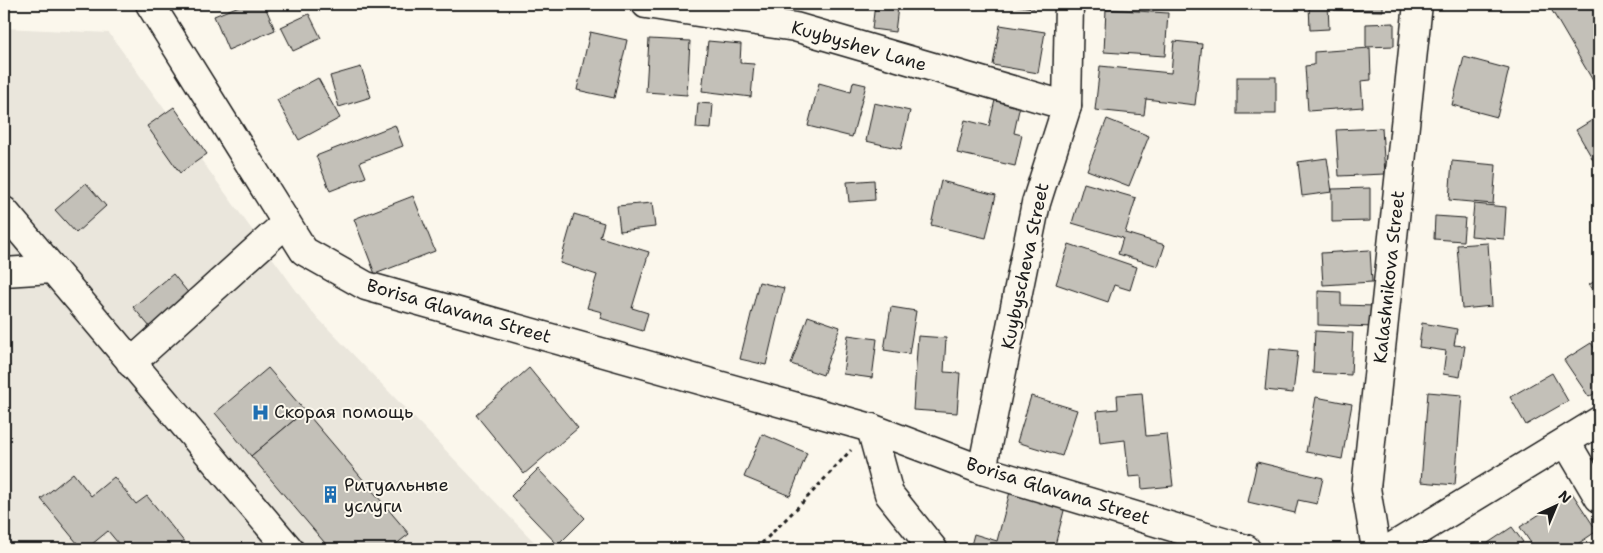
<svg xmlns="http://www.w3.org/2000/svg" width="1603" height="553" font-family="'Shantell Sans',sans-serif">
<rect width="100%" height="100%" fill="#fbf7ec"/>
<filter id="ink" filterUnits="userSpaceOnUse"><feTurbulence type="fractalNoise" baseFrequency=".02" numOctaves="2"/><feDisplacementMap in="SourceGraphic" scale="10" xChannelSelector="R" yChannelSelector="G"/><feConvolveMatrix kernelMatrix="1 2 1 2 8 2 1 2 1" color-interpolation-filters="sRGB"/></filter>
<g filter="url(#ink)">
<!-- built -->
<path fill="#eae6dc" d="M 4,28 L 109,33 L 311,311 L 541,549 L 4,549 Z"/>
<!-- building -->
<g fill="#c3c0b8" stroke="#1c1c1c">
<path d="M 244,4 L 264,4 L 275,30 L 228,50 L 214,16 Z"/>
<path d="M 875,4 L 898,7 L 895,32 L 872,29 Z"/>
<path d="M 1003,4 L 1035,4 L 1034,8 Z"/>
<path d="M 1309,4 L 1328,4 L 1329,29 L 1310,30 Z"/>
<path d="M 1335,4 L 1383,4 L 1383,11 L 1334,10 Z"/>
<path d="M 1548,4 L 1599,4 L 1599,91 Z"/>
<path d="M 1106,9 L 1168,13 L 1165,56 L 1104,52 Z"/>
<path d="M 309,14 L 321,38 L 293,51 L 281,27 Z"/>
<path d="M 1394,23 L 1394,46 L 1366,47 L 1366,24 Z"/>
<path d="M 1000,25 L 1045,32 L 1038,73 L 993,65 Z"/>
<path d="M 590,32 L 627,40 L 614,98 L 577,90 Z"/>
<path d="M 649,39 L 690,41 L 687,95 L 646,92 Z"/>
<path d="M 708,41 L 741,44 L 740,63 L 754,64 L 751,97 L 702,91 Z"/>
<path d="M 1174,41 L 1202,44 L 1195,105 L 1146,99 L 1144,115 L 1095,110 L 1100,66 L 1171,73 Z"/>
<path d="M 1370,48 L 1371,80 L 1361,81 L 1363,107 L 1308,111 L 1305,66 L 1314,65 L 1314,52 Z"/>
<path d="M 1464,57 L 1509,69 L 1497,117 L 1452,105 Z"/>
<path d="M 361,67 L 371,97 L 339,107 L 330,76 Z"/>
<rect x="1237" y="77" width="39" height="37"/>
<path d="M 318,78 L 340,118 L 299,140 L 277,100 Z"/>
<path d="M 853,82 L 866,85 L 852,137 L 808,126 L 819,83 L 851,92 Z"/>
<path d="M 995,100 L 1020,105 L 1014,133 L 1022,135 L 1015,166 L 957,153 L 965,120 L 989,126 Z"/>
<path d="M 698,103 L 713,104 L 711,129 L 696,128 Z"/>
<path d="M 874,103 L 910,111 L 901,149 L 866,141 Z"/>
<path d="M 174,107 L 207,154 L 180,173 L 147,126 Z"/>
<path d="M 1599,116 L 1599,170 L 1576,130 Z"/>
<path d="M 1107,119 L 1149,136 L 1129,186 L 1087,170 Z"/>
<path d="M 395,125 L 403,146 L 360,162 L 366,177 L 330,191 L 316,156 Z"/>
<path d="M 1382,128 L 1385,174 L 1339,176 L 1336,130 Z"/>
<path d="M 1327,158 L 1332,192 L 1302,196 L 1298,162 Z"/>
<path d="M 1452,161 L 1496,165 L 1493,204 L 1449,200 Z"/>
<path d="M 874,180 L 875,200 L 849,202 L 847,182 Z"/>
<path d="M 941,181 L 996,195 L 986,238 L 931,225 Z"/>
<path d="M 86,183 L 106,206 L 76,233 L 55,210 Z"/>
<path d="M 1084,183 L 1136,198 L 1125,233 L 1165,245 L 1158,266 L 1118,254 L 1123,238 L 1072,223 Z"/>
<path d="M 1370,188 L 1370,221 L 1332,222 L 1332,189 Z"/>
<path d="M 413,196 L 435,251 L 375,274 L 354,219 Z"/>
<path d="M 652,203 L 655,227 L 620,231 L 617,206 Z"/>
<path d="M 1474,204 L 1506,207 L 1504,239 L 1471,236 Z"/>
<path d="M 574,214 L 604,223 L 600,237 L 649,252 L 632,308 L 648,313 L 643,331 L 600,318 L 602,312 L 587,308 L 597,275 L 560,263 Z"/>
<path d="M 1435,216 L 1465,218 L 1463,241 L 1434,239 Z"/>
<path d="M 1488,243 L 1492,306 L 1462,309 L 1457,245 Z"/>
<path d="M 1069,244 L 1137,267 L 1130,290 L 1114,285 L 1108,302 L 1056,284 Z"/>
<path d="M 1370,250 L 1372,282 L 1323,285 L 1321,253 Z"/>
<path d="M 173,274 L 190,295 L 150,327 L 133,307 Z"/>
<path d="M 1599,278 L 1599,301 L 1589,285 Z"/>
<path d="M 759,282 L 784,288 L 766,365 L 740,359 Z"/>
<path d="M 1318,291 L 1341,292 L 1341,305 L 1375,306 L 1374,327 L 1318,325 Z"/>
<path d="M 891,307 L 916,311 L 909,354 L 884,350 Z"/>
<path d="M 808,316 L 840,327 L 823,375 L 791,364 Z"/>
<path d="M 1422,323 L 1457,329 L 1454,345 L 1465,346 L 1460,377 L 1443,374 L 1446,351 L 1419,347 Z"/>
<path d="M 1315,331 L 1353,333 L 1351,375 L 1313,373 Z"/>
<path d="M 848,335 L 877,339 L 872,378 L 843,374 Z"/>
<path d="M 918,336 L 946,338 L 944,372 L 960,373 L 957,413 L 913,410 Z"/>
<path d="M 1591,343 L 1599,355 L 1599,390 L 1589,397 L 1564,360 Z"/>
<path d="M 1269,348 L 1298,351 L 1293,393 L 1265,390 Z"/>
<path d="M 268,368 L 305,411 L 251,456 L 215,413 Z"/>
<path d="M 529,368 L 578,428 L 524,474 L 476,415 Z"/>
<path d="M 1552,373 L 1568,401 L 1526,425 L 1510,397 Z"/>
<path d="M 1428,392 L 1462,395 L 1455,485 L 1421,482 Z"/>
<path d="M 1142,393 L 1146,436 L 1167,434 L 1173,486 L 1142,489 L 1141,476 L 1129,477 L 1125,440 L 1100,443 L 1097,411 L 1118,409 L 1117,395 Z"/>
<path d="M 1031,396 L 1077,410 L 1062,456 L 1017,442 Z"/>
<path d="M 1316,397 L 1352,404 L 1342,459 L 1306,452 Z"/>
<path d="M 305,411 L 409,534 L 390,549 L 330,549 L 251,456 Z"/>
<path d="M 762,434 L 807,453 L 790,496 L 744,477 Z"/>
<path d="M 1257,462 L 1323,478 L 1317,504 L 1298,500 L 1295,513 L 1248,502 Z"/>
<path d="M 538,469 L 585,518 L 558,545 L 511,496 Z"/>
<path d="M 73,473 L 91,496 L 114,477 L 136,504 L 147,496 L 190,549 L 123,549 L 108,531 L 86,549 L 82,549 L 41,499 Z"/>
<path d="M 1011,488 L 1066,503 L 1054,549 L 970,549 L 974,534 L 997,541 Z"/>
<path d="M 1572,493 L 1597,531 L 1570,549 L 1535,549 L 1520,527 Z"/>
<path d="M 1512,527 L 1523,542 L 1512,549 L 1479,549 Z"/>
</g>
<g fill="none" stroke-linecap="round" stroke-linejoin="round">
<defs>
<g id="minor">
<path d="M 150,4 L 304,251 L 366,286 L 871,428 L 982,470 L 1246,549"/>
<path d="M 646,4 L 795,27 L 1067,106"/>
<path d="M 4,211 L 289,549"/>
<path d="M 4,272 L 52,269"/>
<path d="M 131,363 L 286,223"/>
<path d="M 871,428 L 889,494 L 933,549"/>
<path d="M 1566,442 L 1599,498"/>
<path d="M 982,470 L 1036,203 L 1067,106 L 1069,4"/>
<path d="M 1376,549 L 1366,488 L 1418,4"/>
<path d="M 1389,549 L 1599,421"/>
</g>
</defs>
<!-- minor casing -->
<use href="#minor" stroke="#1c1c1c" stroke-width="31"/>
<!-- path -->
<path stroke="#1c1c1c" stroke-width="3" stroke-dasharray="4 4" stroke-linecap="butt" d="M 756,549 L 805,500 L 851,450"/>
<!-- minor -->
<use href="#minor" stroke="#fbf7ec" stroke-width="28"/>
</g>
</g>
<!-- icons -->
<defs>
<symbol id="hospital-bare" viewBox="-9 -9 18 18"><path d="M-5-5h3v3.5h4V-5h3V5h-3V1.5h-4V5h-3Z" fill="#1f6fb2" stroke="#fbf7ec" stroke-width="2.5" paint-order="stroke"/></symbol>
<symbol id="building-bare" viewBox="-9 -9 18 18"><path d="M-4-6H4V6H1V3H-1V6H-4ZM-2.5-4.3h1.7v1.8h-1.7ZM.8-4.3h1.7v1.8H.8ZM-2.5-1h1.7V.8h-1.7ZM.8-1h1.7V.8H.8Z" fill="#1f6fb2" stroke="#fbf7ec" stroke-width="2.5" paint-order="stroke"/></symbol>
</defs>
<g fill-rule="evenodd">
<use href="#hospital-bare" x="248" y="400" width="25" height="25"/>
<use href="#building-bare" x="318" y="482" width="25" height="25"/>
</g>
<g text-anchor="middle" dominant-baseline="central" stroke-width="4" stroke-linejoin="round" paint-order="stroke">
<!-- street labels -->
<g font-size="18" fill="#1c1c1c" stroke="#fbf7ec">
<text transform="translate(859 46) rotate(16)">Kuybyshev Lane</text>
<text transform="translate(1025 266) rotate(-78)">Kuybyscheva Street</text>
<text transform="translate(1389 277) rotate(-84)">Kalashnikova Street</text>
<text transform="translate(459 311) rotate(16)">Borisa Glavana Street</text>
<text transform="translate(1058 491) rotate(17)">Borisa Glavana Street</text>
</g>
<!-- poi labels -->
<g font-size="18" fill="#1c1c1c" stroke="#fbf7ec" text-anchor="start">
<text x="274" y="412">Скорая помощь</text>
<text x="344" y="485">Ритуальные<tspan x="344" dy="21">услуги</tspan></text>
</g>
</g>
<!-- margin -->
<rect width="1603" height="553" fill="none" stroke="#fbf7ec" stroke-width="20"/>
<rect x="10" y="10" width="1583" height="533" fill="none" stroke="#1c1c1c" stroke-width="2" filter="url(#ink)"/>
<!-- north arrow -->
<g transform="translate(1556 506) rotate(44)" stroke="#fbf7ec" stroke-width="4" paint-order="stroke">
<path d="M0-4L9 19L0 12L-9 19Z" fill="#1c1c1c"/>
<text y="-8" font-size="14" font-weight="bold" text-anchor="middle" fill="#1c1c1c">N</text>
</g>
</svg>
